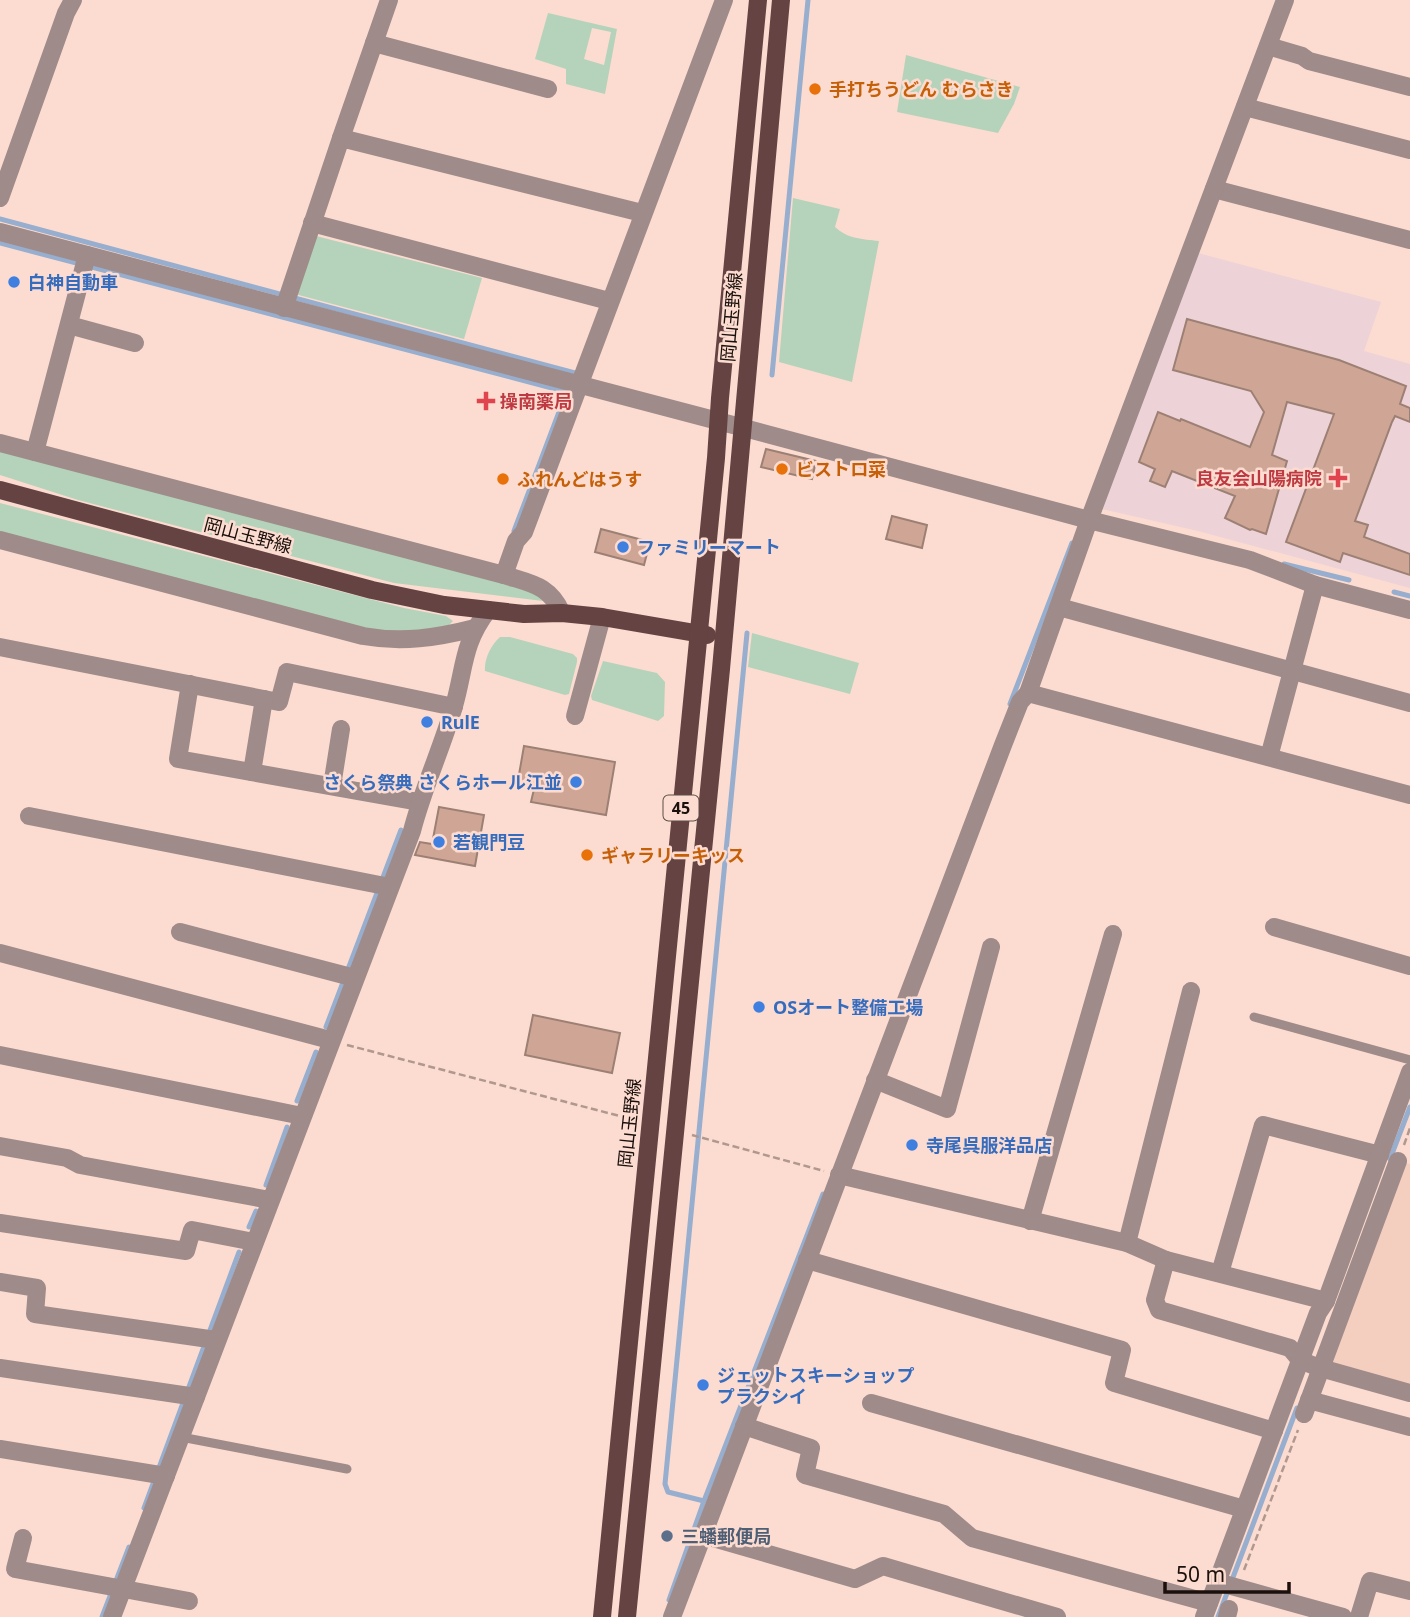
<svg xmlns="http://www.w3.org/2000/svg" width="1410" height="1617" font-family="'Noto Sans','Noto Sans JP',sans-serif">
<rect width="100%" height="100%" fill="#fcdcd0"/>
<!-- built -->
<path fill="#f4cebe" d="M 1405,1163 L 1410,1164 L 1410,1388 L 1334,1367 L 1330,1360 Z"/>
<!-- medical -->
<path fill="#edd2d7" d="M 1198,253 L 1381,302 L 1364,351 L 1410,364 L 1410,588 L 1198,531 L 1102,509 Z"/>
<!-- green -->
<g fill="#b5d3ba" fill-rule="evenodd">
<path d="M 548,13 L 617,29 L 605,94 L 566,84 L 566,69 L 535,59 ZM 592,28 L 611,32 L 604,65 L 584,59 Z"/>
<path d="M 906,55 L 1020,87 L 1014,104 L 998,133 L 897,112 Z"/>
<path d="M 793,198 L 840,209 L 835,227 C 848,239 862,239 879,241 L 852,382 L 779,362 Z"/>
<path d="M 316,236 L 482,278 L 464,339 L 295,294 Z"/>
<path d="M 0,448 L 427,561 L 544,596 L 545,599 L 543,601 L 394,583 L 78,500 L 0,475 Z"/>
<path d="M 0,503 L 404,608 L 446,616 L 453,621 L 446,628 L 394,633 L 360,629 L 0,533 Z"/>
<path d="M 752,633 L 859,663 L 850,694 L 748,667 Z"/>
<path d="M 500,637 L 510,637 L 573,654 L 577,658 L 577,662 L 569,694 L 565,695 L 485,671 C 484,659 491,645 500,637 Z"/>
<path d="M 603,661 L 657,673 L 665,682 L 664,716 L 658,721 L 592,700 L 591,696 Z"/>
</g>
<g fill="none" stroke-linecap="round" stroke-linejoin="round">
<!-- stream -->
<g stroke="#97aece" stroke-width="5">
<path d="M 0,219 L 575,373"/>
<path d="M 0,243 L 567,392"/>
<path d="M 772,375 L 808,0"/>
<path d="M 514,531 L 567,391"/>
<path d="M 1284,564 L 1349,580"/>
<path d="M 1394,592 L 1410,596"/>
<path d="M 1010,704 L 1072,543"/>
<path d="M 326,1027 L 401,830"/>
<path d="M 297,1101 L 316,1052"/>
<path d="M 1390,1159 L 1410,1107"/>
<path d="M 266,1185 L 287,1127"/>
<path d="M 249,1227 L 256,1211"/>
<path d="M 704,1501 L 668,1492 L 665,1484 L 747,633"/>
<path d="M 144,1508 L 239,1252"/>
<path d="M 669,1600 L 704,1501 L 823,1194"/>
<path d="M 102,1617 L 129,1547"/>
<path d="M 1218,1617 L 1297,1408"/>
</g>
</g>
<!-- building -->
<g fill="#cfa696" stroke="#9c8074" stroke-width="2">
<path d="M 1187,319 L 1339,360 L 1406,386 L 1400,404 L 1410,408 L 1410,422 L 1395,416 L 1392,422 L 1355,521 L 1368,525 L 1364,537 L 1410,554 L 1410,575 L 1343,553 L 1340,562 L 1286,542 L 1334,414 L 1287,402 L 1272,455 L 1287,461 L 1266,534 L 1252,529 L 1250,530 L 1225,518 L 1235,496 L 1172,471 L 1165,487 L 1150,481 L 1155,469 L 1139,462 L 1158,412 L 1180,421 L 1181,419 L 1250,447 L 1264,412 L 1251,391 L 1173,370 Z"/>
<path d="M 766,449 L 816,461 L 812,479 L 761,467 Z"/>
<path d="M 892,516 L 927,525 L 922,548 L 886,539 Z"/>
<path d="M 601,529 L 650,542 L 644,565 L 595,552 Z"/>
<path d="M 524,746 L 615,762 L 606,815 L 531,802 L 534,789 L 517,786 Z"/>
<path d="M 439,807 L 484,815 L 475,866 L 415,855 L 420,842 L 432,844 Z"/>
<path d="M 533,1015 L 620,1033 L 612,1073 L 525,1055 Z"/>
</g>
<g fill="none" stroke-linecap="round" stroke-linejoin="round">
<!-- path -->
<g stroke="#b1988f" stroke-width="2.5" stroke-dasharray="7 3.5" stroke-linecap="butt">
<path d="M 347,1045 L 635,1120"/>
<path d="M 692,1135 L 824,1171"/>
<path d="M 1404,1145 L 1410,1128"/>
<path d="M 1244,1570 L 1298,1430"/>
</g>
<!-- service -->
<g stroke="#9f8b8a" stroke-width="9">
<path d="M 1254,1017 L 1410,1060"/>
<path d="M 181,1437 L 347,1469"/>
</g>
<!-- minor -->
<g stroke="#9f8b8a" stroke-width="18">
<path d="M 374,43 L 548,89"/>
<path d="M 1268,46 L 1302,56 L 1309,61 L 1410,87"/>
<path d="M 1245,107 L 1410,150"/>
<path d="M 341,138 L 389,0"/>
<path d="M 1214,189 L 1410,240"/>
<path d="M 0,198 L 66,13 L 73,0"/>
<path d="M 312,223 L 609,301"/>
<path d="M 0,232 L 718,421"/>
<path d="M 284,308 L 341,138 L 642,213"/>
<path d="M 69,325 L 135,343"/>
<path d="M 0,443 L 504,575 C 532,584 549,585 562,613"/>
<path d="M 35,452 L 87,255"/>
<path d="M 0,540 L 363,636 C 402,643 436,638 475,628"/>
<path d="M 504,575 L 516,541 L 524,532 L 724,0"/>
<path d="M 1059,607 L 1410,703"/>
<path d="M 0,647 L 279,702 L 287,672 L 454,707"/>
<path d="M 190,684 L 178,759 L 419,802"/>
<path d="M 1028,693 L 1410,795"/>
<path d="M 575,716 L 602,617"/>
<path d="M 1269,757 L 1315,585"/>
<path d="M 252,772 L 264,699"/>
<path d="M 332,786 L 341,729"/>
<path d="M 29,816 L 390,887"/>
<path d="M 1274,927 L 1410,966"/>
<path d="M 180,932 L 355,978"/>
<path d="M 0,953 L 330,1040"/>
<path d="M 0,1055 L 302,1116"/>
<path d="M 875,1080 L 947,1109 L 991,947"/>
<path d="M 0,1146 L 67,1158 L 80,1165 L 270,1200"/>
<path d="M 839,1175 L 1127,1243 L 1166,1260 L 1326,1301"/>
<path d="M 1030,1221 L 1113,934"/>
<path d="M 0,1223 L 186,1251 L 192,1230 L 254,1242"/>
<path d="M 1127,1243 L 1191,991"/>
<path d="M 807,1260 L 1122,1350 L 1114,1383 L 1274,1431"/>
<path d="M 1166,1260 L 1155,1300 L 1159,1310 L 1290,1348 L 1300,1360 L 1317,1367 L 1410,1393"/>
<path d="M 1220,1273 L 1263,1125 L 1380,1155"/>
<path d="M 0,1282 L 37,1288 L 35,1314 L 216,1340"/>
<path d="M 0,1368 L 196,1397"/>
<path d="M 1309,1400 L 1410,1427"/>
<path d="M 871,1403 L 1244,1509"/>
<path d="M 1304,1414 L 1398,1161"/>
<path d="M 744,1426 L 811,1448 L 805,1475 L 944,1514 L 972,1538 L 1209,1603"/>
<path d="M 0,1449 L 166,1476"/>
<path d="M 703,1535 L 855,1579 L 883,1566 L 1057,1617"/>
<path d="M 23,1538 L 15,1569 L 189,1601"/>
<path d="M 1217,1582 L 1343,1617"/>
<path d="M 112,1617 L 412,831 C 423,788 442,748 454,706 C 465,668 462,644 488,610"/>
<path d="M 672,1617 L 1003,745 L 1020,702 L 1028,693 L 1089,520 L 1285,0"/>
<path d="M 1204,1617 L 1318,1313 L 1326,1301 L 1410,1072"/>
<path d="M 1227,1617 L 1229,1609"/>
<path d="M 1359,1617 L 1370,1581 L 1410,1591"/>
</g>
<!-- tertiary -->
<path stroke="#9f8b8a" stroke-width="18" d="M 718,421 L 1089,520 L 1250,560 L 1315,585 L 1410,610"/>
<!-- primary -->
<g stroke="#644342" stroke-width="18">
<path d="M 0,490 L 372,590 L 444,605 L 524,614 L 562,613 L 602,617 L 707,635"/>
<path d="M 602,1617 L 716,458 L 720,398 L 758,0"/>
<path d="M 627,1617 L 721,669 L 781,0"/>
</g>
</g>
<!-- markers -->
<g fill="#e8710a" stroke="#fcdcd0" stroke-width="2.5">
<circle cx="815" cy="89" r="7"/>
<circle cx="782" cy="469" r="7"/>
<circle cx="503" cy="479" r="7"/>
<circle cx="587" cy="855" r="7"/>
</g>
<g fill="#3f7fe0" stroke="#fcdcd0" stroke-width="2.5">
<circle cx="14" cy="282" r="7"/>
<circle cx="623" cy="547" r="7"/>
<circle cx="427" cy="722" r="7"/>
<circle cx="576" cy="782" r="7"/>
<circle cx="439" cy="842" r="7"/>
<circle cx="759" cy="1007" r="7"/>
<circle cx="912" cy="1145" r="7"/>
<circle cx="703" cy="1385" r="7"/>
</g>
<g fill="#e0444e" stroke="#fcdcd0" stroke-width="2.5">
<path d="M482.5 390.5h7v7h7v7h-7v7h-7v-7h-7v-7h7z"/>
<path d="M1334.5 467.5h7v7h7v7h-7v7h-7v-7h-7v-7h7z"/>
</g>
<circle fill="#5c6f8a" stroke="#fcdcd0" stroke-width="2.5" cx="667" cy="1536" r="7"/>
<g text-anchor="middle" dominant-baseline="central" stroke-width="5" stroke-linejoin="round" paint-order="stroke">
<!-- shield labels -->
<rect fill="#fcdcd0" stroke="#5e4d47" stroke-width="2" x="663.5" y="795.5" width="35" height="25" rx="5"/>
<g font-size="16" font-weight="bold" fill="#1b100c">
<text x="681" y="808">45</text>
</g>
<!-- food labels -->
<g font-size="18" font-weight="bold" fill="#c56008" stroke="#fcdcd0" text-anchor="start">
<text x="829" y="89">手打ちうどん むらさき</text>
<text x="796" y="469">ビストロ菜</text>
<text x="517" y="479">ふれんどはうす</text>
<text x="601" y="855">ギャラリーキッス</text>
</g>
<!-- shop labels -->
<g font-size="18" font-weight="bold" fill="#366cbe" stroke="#fcdcd0" text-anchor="start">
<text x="28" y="282">白神自動車</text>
<text x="637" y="547">ファミリーマート</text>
<text x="441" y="722">RulE</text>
<text x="562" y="782" text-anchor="end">さくら祭典 さくらホール江並</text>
<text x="453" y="842">若観門豆</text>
<text x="773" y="1007">OSオート整備工場</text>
<text x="926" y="1145">寺尾呉服洋品店</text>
<text x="717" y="1375">ジェットスキーショップ<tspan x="717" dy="21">プラクシイ</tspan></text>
</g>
<!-- street labels -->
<g font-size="18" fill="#1b100c" stroke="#fcdcd0">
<text transform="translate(731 317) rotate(-85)">岡山玉野線</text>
<text transform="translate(248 535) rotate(15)">岡山玉野線</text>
<text transform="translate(629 1123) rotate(-84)">岡山玉野線</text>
</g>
<!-- health labels -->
<g font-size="18" font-weight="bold" fill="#be3a42" stroke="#fcdcd0" text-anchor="start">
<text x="500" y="401">操南薬局</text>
<text x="1322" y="478" text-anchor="end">良友会山陽病院</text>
</g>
<!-- service labels -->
<g font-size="18" font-weight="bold" fill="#4e5e75" stroke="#fcdcd0" text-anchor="start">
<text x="681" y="1536">三蟠郵便局</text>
</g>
</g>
<!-- scale -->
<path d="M1165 1582v10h124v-10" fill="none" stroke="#1b100c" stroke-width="3.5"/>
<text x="1176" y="1582" font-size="21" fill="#1b100c" stroke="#fcdcd0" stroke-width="5" paint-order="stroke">50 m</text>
</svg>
